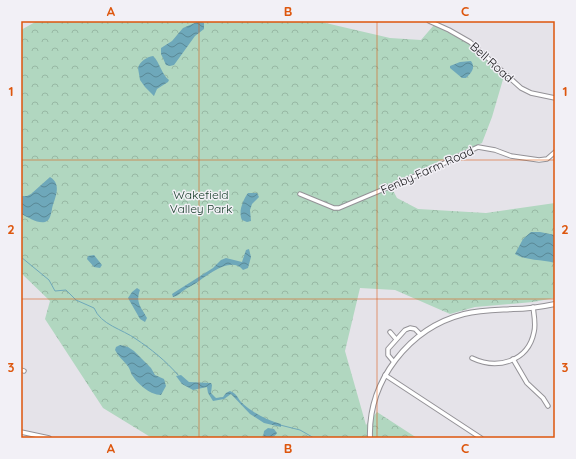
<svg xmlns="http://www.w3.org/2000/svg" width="576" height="459" font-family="Quicksand,sans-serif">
<defs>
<pattern id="park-crowns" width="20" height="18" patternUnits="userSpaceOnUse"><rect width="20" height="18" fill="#b1d7c0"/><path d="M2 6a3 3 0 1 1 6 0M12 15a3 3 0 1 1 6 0" fill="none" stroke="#97b8a4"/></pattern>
<pattern id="water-waves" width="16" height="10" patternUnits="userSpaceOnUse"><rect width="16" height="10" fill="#6ea8ba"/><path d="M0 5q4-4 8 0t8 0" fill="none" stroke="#598896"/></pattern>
</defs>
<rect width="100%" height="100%" fill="#e5e3e9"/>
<!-- park -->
<path fill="url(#park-crowns)" d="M 37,21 L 317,21 L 390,38 L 421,40 L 434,25 L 468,43 L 504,76 L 492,117 L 482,143 L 435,163 L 390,185 L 397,198 L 418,209 L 486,213 L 555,203 L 555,298 L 533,302 L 475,307 L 450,314 L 395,290 L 360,288 L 345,351 L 366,425 L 377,412 L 417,438 L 152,438 L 103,408 L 45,319 L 50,301 L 21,273 L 21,30 Z"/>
<!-- water -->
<g fill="url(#water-waves)">
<path d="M 197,22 L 202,22 L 204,23 L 204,29 L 195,36 L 174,65 L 170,66 L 166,65 L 161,54 L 161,48 L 172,41 L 183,28 Z"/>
<path d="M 153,56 C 160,62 161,74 169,80 L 168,82 L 157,89 L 154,96 L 145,87 L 140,80 L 138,68 C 140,61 147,57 153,56 Z"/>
<path d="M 471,61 C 476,68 471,73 466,78 L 462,78 L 450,68 L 450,66 L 460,62 Z"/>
<path d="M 50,177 C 63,185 54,199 52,209 C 51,214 50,221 45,222 C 38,224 28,217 21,214 L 21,196 L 27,196 L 31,194 Z"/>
<path d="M 248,193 L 257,193 L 259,197 L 252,204 L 250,210 L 251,221 L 247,222 L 242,220 C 238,212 243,200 248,193 Z"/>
<path d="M 531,232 L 540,232 L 555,235 L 555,263 C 542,259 526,261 515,254 L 523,239 Z"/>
<path d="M 249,249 L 251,257 L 248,268 L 243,270 C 232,256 209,274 199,281 C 194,285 188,287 183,291 C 179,294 178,296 173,297 L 172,294 L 175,292 L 213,268 L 221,260 L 226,258 L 242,262 L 246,250 Z"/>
<path d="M 94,255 L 102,265 L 100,268 L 94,267 L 87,259 L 88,256 Z"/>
<path d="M 137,288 L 140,290 C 135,303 142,308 147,318 L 145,322 L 140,319 L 128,298 L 132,292 Z"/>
<path d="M 120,345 L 128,347 L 134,351 L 151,368 L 155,375 L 164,379 L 166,386 L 161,395 C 150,395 136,383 131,373 C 130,370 129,367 127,365 C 123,360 118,356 115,350 L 116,347 Z"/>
<path d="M 181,375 L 189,382 L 211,383 L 212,385 L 211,393 L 216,398 L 223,397 L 226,393 L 230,391 C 236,393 238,398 241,402 C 253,413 266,420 281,424 L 281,427 L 264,423 L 250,414 L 231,394 L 224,399 L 213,401 L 208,393 L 207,387 L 193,390 L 182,384 L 176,376 Z"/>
<path d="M 268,428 L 274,429 L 277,433 C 274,438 269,438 263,438 L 264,431 Z"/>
</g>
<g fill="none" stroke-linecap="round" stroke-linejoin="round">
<!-- stream -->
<g stroke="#6ea8ba" stroke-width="1">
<path d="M 21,257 L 49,280 L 55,291 L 66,290 L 76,300 L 94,308 C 101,325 122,329 136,339 C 151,349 166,361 178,375"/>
<path d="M 280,425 L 300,430 L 314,438"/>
</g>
<defs>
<g id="minor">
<path d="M 429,21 L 449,30 L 470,42 L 521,88 L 531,93 L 555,98"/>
<path d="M 300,194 L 334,208 L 339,208 L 434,168 L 478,147 L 495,150 L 511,156 L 539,160 L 547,159 L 555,152"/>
<path d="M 390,332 L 396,339"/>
<path d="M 472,358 C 497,370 528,362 534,332 C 536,324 534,315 533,307"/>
<path d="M 513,359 L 527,383 L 543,398 L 548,406"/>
<path d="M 393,361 L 388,355 L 388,349 L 405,330 L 410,328 L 415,329 L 420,334"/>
<path d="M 21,370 L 24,371"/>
<path d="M 385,375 L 481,438"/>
<path d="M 21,432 L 49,438"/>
</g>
<path id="tertiary" d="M 370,438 C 368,381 409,328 464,314 C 480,310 496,310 513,309 C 527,309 541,307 555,304"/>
</defs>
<!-- minor casing -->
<use href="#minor" stroke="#949297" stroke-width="5.5"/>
<!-- tertiary casing -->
<use href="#tertiary" stroke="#949297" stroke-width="6"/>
<!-- minor -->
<use href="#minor" stroke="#fff" stroke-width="3.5"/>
<!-- tertiary -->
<use href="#tertiary" stroke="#fff" stroke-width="4"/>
</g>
<!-- grid -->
<path fill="none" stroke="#dd560d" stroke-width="1" stroke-opacity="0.55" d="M 199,21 L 199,438M 377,21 L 377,438M 21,160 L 555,160M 21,299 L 555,299"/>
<g text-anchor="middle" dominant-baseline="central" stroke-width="3" stroke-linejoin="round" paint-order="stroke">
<!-- street labels -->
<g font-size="12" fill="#151517" stroke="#f2f0f6">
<text transform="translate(492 62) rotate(42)">Bell Road</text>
<text transform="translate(427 170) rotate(-24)">Fenby Farm Road</text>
</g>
<!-- park labels -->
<g font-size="12" fill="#113824" stroke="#f2f0f6">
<text x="201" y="194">Wakefield<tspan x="201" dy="14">Valley Park</tspan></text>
</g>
</g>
<!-- border -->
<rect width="576" height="459" fill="none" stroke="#f2f0f6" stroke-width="44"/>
<rect x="22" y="22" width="532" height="415" fill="none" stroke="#dd560d" stroke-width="1.5"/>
<g font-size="13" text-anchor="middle" font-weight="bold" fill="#dd560d">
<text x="111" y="16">A</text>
<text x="288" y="16">B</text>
<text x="465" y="16">C</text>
<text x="11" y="96">1</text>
<text x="565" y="96">1</text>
<text x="11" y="234">2</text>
<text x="565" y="234">2</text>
<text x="11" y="372">3</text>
<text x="565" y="372">3</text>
<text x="111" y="453">A</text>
<text x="288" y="453">B</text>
<text x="465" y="453">C</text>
</g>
</svg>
